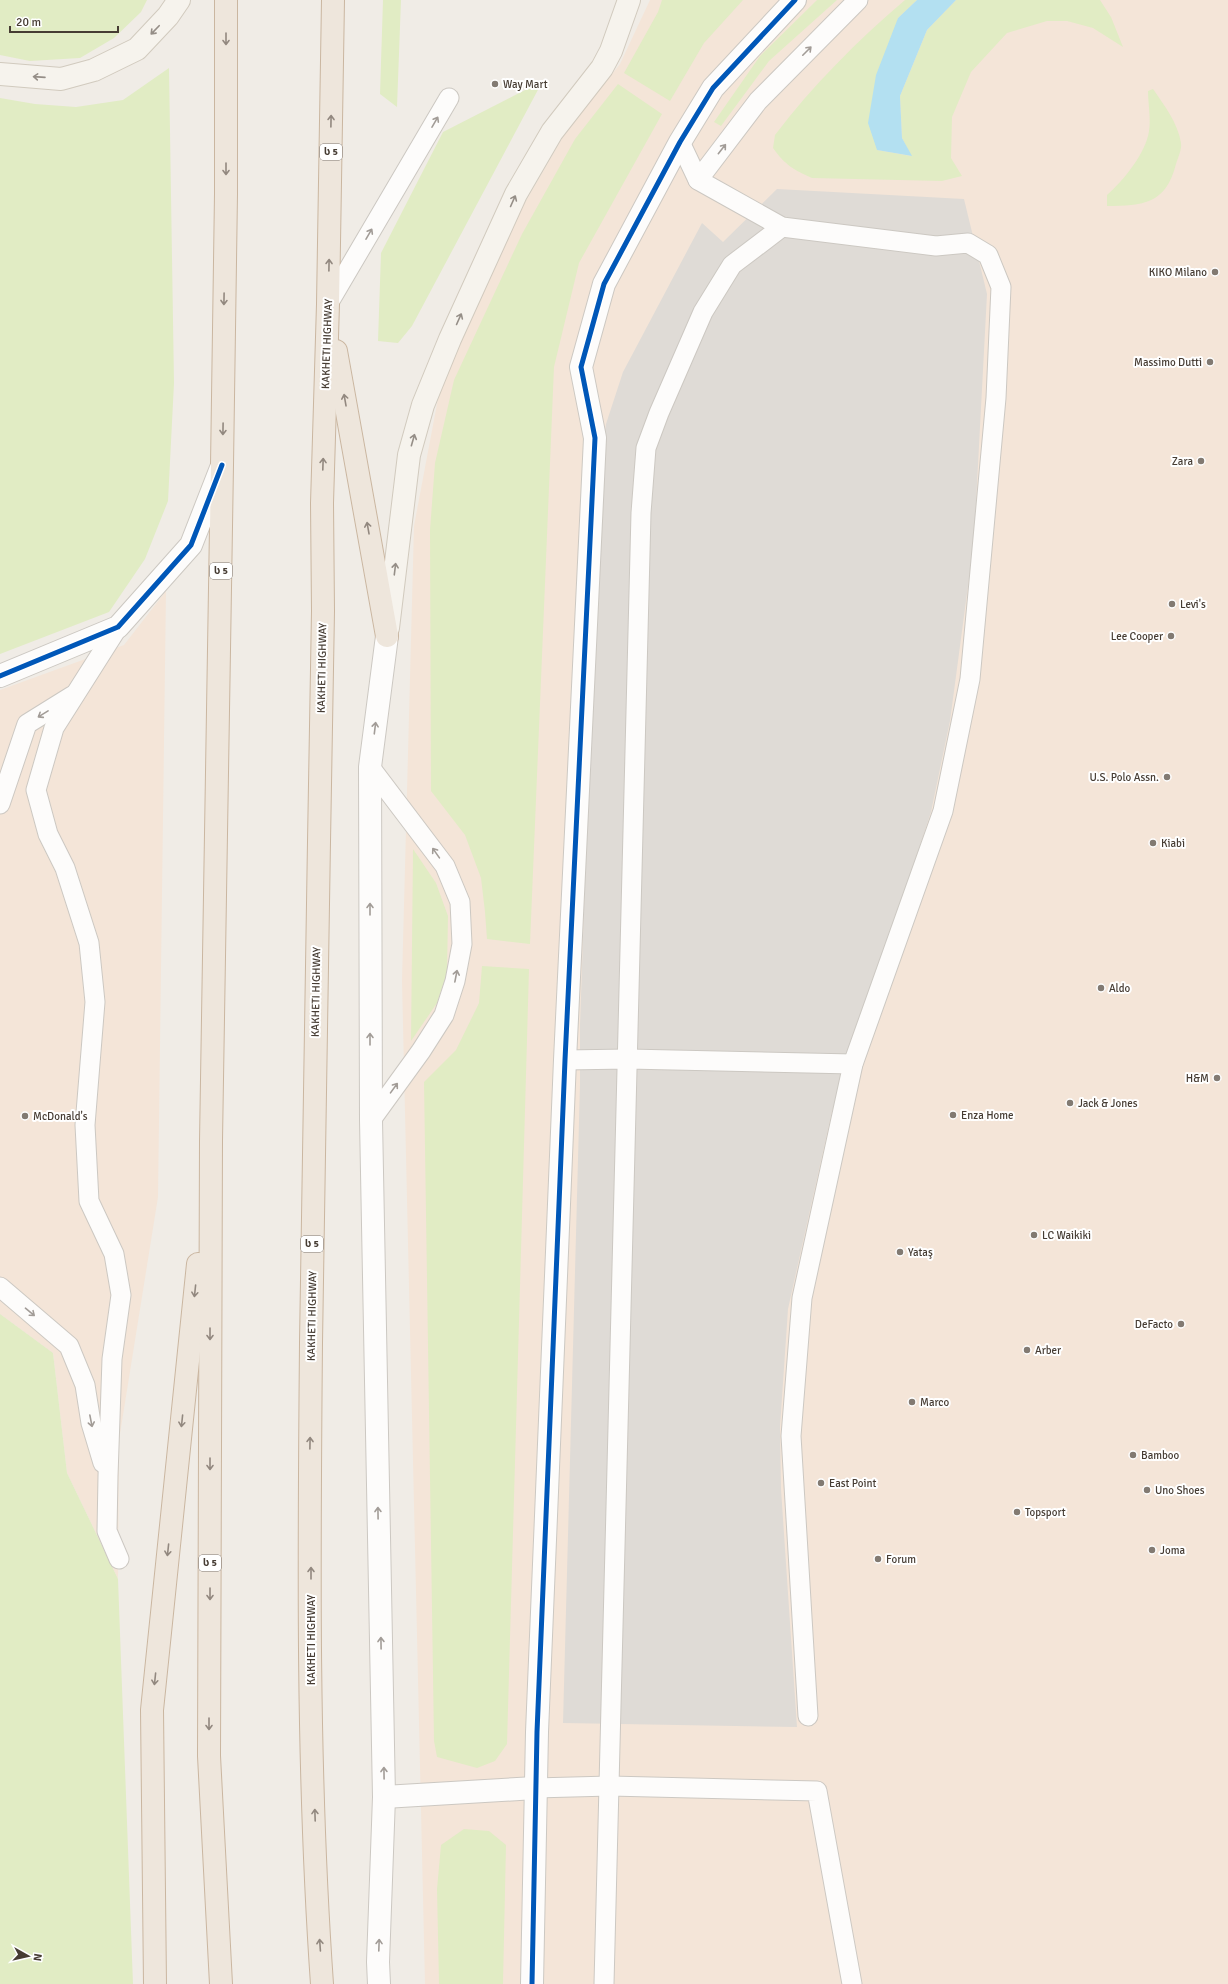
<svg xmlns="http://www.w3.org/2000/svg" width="1228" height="1984" font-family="Signika,'Noto Sans Georgian',sans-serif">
<rect width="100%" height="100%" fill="#f0ece6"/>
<!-- commercial -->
<g fill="#f4e5d8">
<path d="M 650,0 L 1228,0 L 1228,1984 L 425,1984 L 402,981 L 414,526 L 440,388 L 508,232 L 568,128 L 620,64 Z"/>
<path d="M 166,591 L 158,1197 L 119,1440 L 118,1579 L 67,1473 L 53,1353 L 0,1314 L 0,690 L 124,645 Z"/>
</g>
<!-- green -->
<g fill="#e1ecc4">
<path d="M 0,0 L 147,0 L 141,12 L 114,38 L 80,58 L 30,61 L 0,55 Z"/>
<path d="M 383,0 L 401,0 L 397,107 L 380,94 Z"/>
<path d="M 662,0 L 743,0 L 704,43 L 670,101 L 624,73 L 658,12 Z"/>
<path d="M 817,0 L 837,0 L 769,61 L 721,126 L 714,122 L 760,56 Z"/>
<path d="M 905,0 L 917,0 L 898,18 L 877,150 L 911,156 L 902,138 L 900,96 L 927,30 L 956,0 L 1100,0 L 1111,17 L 1123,47 L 1093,28 L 1067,21 L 1047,21 L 1007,33 L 971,72 L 952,117 L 951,158 L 962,176 L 942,181 L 812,178 C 794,170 785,165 773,148 L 775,135 C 812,86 858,40 905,0 Z"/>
<path d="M 169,68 L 174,383 L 168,501 L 145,559 L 109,612 L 0,654 L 0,98 L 35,104 L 76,107 L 123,100 Z"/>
<path d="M 618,84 L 662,114 L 579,263 L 554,367 L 530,944 L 487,939 L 485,912 L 481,878 L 465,835 L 431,791 L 430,530 L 435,463 L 454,380 L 522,234 L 575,139 Z"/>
<path d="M 535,85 L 540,86 L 412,326 L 398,343 L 378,341 L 381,253 L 443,132 Z"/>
<path d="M 1153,89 C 1164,105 1178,123 1181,143 C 1182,149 1178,158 1176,164 C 1166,204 1143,206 1107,206 L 1107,195 C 1123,181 1146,153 1149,131 C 1151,119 1148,103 1148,91 Z"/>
<path d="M 413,849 L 436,883 L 448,916 L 447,973 L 437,1003 L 411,1041 Z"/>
<path d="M 482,966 L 529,969 L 507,1744 L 495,1761 L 477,1768 L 437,1757 L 434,1741 L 424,1082 L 456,1050 L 479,1003 Z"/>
<path d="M 0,1314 L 53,1353 L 67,1473 L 118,1579 L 133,1984 L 0,1984 Z"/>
<path d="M 464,1829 L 489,1831 L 506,1845 L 503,1984 L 439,1984 L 437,1889 L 441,1845 Z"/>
</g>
<!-- parking -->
<path fill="#dfdbd6" d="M 777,189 L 964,199 L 987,294 L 974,541 L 950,721 L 931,812 L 832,1111 L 788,1309 L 780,1427 L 781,1489 L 797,1727 L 563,1723 L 580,1084 L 580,1025 L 599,474 L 606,424 L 623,372 L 702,223 L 723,242 Z"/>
<!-- water -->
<path fill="#b3e0f1" d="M 917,0 L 956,0 L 927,30 L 900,96 L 902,138 L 912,156 L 877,150 L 868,123 L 876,75 L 898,18 Z"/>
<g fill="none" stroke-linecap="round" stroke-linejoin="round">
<defs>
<g id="service">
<path d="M 680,142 L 698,180 L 782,227 L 936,246 L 968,243 L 988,255 L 1001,287 L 996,398 L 970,679 L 943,811 L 853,1064 L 802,1298 L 791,1436 L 808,1716"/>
<path d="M 698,180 L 758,101 L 858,0"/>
<path d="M 328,304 L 449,98"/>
<path d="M 118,627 L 54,728 L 36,790 L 48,834 L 65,868 L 89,943 L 95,1002 L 85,1125 L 89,1201 L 114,1254 L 121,1295 L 112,1359 L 108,1476 L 107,1531 L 119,1559"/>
<path d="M 370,767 L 445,866 L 460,902 L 462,944 L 455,981 L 444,1015 L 421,1051 L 371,1120"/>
<path d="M 0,804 L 27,724 L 72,696"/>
<path d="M 565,1060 L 628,1059 L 853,1064"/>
<path d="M 0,1287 L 69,1346 L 85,1385 L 91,1423 L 103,1463"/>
<path d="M 535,1788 L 610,1786 L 817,1791 L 852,1984"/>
<path d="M 604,1984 L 641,513 L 646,448 L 659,413 L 703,312 L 732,265 L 782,227"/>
</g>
<g id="minor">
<path d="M 0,676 L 118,627 L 191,545 L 221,468"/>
<path d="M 384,1797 L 535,1788"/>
<path d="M 532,1984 L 537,1732 L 565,1060 L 595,438 L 581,367 L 604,284 L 680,142 L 713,88 L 795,0"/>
</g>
<path id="tertiary" d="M 379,1984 L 378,1962 L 384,1797 L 371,1120 L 370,767 L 387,636"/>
<g id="secondary">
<path d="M 0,74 L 61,79 L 94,70 L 137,49 L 168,16 L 179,0"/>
<path d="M 388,628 L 409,455 L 423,405 L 450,339 L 516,194 L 552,132 L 602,68 L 611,51 L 629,0"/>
</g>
<g id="trunk">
<path d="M 336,351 L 387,636"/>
<path d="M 155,1984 L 152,1710 L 198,1264"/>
<path d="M 221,1984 L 209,1756 L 211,1141 L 222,465 L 226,194 L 226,0"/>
<path d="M 322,1984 C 307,1771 309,1556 311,1343 C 314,1099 319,855 323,611 L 322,503 L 328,304 L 333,0"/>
</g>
</defs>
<!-- service casing -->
<use href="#service" stroke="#ccc8c2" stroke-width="21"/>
<!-- minor casing -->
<use href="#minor" stroke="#ccc8c2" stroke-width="24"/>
<!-- tertiary casing -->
<use href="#tertiary" stroke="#ccc8c2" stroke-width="24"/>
<!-- secondary casing -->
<use href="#secondary" stroke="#d1cabe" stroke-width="24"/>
<!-- trunk casing -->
<use href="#trunk" stroke="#cab6a0" stroke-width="24"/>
<!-- service -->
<use href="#service" stroke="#fdfcfb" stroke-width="19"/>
<!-- minor -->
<use href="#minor" stroke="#fdfcfb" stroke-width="22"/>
<!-- tertiary -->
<use href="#tertiary" stroke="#fdfcfb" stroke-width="22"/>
<!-- secondary -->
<use href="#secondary" stroke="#f6f3ed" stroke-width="22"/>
<!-- trunk -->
<use href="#trunk" stroke="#eee6dc" stroke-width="22"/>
<defs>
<g id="cycleway">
<path d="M 0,676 L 118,627 L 191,545 L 222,465"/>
<path d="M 532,1984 L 537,1732 L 565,1060 L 595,438 L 581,367 L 604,284 L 680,142 L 713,88 L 795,0"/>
</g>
</defs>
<!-- cycleway casing -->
<use href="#cycleway" stroke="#fff" stroke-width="8"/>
<!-- cycleway -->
<use href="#cycleway" stroke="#0057b8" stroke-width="5"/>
</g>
<!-- one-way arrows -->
<defs><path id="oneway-shaft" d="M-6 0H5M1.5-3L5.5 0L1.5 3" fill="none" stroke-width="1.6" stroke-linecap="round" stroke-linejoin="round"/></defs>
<g stroke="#958e87">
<use href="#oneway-shaft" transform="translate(155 30) rotate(134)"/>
<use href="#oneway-shaft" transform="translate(39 77) rotate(-176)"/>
<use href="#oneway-shaft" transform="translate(513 201) rotate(-66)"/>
<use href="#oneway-shaft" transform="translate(459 319) rotate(-66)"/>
<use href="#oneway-shaft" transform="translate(413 440) rotate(-74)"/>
<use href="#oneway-shaft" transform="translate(395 569) rotate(-83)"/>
</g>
<g stroke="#92887f">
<use href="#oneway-shaft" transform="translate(226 39) rotate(90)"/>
<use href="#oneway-shaft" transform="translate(331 121) rotate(-89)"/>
<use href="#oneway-shaft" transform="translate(226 169) rotate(90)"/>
<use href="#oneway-shaft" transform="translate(329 265) rotate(-89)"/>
<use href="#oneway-shaft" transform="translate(224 299) rotate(91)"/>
<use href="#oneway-shaft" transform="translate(345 400) rotate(-100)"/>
<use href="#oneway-shaft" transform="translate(223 429) rotate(91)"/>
<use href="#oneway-shaft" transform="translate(323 464) rotate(-88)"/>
<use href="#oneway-shaft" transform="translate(368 528) rotate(-100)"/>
<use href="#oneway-shaft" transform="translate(195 1291) rotate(96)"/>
<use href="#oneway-shaft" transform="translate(210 1334) rotate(90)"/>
<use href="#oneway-shaft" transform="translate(182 1421) rotate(96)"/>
<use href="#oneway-shaft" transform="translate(310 1443) rotate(-89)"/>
<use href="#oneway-shaft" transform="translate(210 1464) rotate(90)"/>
<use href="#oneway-shaft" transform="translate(168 1550) rotate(96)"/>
<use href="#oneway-shaft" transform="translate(311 1573) rotate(-90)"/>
<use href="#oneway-shaft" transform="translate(210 1594) rotate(90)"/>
<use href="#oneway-shaft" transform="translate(155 1679) rotate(96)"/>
<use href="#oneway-shaft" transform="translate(209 1724) rotate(90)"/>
<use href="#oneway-shaft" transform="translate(315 1815) rotate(-92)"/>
<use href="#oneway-shaft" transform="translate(320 1945) rotate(-94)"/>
</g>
<g stroke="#a29c97">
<use href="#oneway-shaft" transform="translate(807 51) rotate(-45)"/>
<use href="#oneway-shaft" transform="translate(435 122) rotate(-60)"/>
<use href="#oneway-shaft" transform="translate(722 149) rotate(-52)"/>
<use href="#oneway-shaft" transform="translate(369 234) rotate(-60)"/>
<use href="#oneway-shaft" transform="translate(43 714) rotate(148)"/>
<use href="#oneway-shaft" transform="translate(375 728) rotate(-83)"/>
<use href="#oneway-shaft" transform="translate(436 853) rotate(-125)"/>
<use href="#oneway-shaft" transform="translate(370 909) rotate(-90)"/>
<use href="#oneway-shaft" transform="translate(456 976) rotate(-79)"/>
<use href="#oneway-shaft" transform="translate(370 1039) rotate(-90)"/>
<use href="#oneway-shaft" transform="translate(394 1088) rotate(-54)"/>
<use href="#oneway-shaft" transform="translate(30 1312) rotate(40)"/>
<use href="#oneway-shaft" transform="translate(91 1421) rotate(79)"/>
<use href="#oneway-shaft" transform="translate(378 1513) rotate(-91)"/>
<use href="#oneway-shaft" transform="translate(381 1643) rotate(-91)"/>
<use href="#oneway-shaft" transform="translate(384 1773) rotate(-91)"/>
<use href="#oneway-shaft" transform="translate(379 1945) rotate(-88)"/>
</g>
<!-- markers -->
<g fill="#827a72" stroke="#fff" stroke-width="1.5">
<circle cx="495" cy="84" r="4"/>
<circle cx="1215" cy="272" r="4"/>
<circle cx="1210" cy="362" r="4"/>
<circle cx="1201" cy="461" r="4"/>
<circle cx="1172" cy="604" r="4"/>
<circle cx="1171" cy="636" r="4"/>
<circle cx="1167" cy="777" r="4"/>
<circle cx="1153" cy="843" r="4"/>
<circle cx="1101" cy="988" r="4"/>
<circle cx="1217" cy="1078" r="4"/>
<circle cx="1070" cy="1103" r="4"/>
<circle cx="953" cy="1115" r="4"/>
<circle cx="25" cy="1116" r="4"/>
<circle cx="1034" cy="1235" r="4"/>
<circle cx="900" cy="1252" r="4"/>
<circle cx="1181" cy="1324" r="4"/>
<circle cx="1027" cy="1350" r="4"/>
<circle cx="912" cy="1402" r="4"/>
<circle cx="1133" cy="1455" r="4"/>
<circle cx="821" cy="1483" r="4"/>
<circle cx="1147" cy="1490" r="4"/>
<circle cx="1017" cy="1512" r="4"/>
<circle cx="1152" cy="1550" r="4"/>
<circle cx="878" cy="1559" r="4"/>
</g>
<g text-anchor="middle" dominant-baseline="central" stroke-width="4" stroke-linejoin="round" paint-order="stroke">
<!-- shield labels -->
<g fill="#fff" stroke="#7e7670" stroke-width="1">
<rect x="320" y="144" width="22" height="16" rx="3"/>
<rect x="210" y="563" width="22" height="16" rx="3"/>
<rect x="301" y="1236" width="22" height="16" rx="3"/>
<rect x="199" y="1555" width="22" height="16" rx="3"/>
</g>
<g font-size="10" font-weight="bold" fill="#463c33">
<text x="331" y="152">ს 5</text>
<text x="221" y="571">ს 5</text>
<text x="312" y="1244">ს 5</text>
<text x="210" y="1563">ს 5</text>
</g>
<!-- poi labels -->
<g font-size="11" fill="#463c33" stroke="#fff" text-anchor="start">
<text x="503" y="84">Way Mart</text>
<text x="1207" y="272" text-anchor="end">KIKO Milano</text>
<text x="1202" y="362" text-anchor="end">Massimo Dutti</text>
<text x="1193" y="461" text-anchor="end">Zara</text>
<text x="1180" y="604">Levi's</text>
<text x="1163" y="636" text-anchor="end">Lee Cooper</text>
<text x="1159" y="777" text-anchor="end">U.S. Polo Assn.</text>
<text x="1161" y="843">Kiabi</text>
<text x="1109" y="988">Aldo</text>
<text x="1209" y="1078" text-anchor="end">H&amp;M</text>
<text x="1078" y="1103">Jack &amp; Jones</text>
<text x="961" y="1115">Enza Home</text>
<text x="33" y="1116">McDonald's</text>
<text x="1042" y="1235">LC Waikiki</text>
<text x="908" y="1252">Yataş</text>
<text x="1173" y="1324" text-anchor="end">DeFacto</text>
<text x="1035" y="1350">Arber</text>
<text x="920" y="1402">Marco</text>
<text x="1141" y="1455">Bamboo</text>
<text x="829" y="1483">East Point</text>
<text x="1155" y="1490">Uno Shoes</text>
<text x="1025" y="1512">Topsport</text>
<text x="1160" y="1550">Joma</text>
<text x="886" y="1559">Forum</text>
</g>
<!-- street labels -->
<g font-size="11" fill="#463c33" stroke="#fff">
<text transform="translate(327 344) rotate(-88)">KAKHETI HIGHWAY</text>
<text transform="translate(322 668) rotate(-89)">KAKHETI HIGHWAY</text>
<text transform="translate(316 992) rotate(-89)">KAKHETI HIGHWAY</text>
<text transform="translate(312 1316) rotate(-89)">KAKHETI HIGHWAY</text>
<text transform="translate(311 1640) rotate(-90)">KAKHETI HIGHWAY</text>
</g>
</g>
<!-- north arrow -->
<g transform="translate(28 1956) rotate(98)" stroke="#ffffff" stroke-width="3" paint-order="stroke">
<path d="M0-3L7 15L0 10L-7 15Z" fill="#463c33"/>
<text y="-6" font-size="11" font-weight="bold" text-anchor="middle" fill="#463c33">N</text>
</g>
<!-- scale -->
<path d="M10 26v6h108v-6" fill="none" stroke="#463c33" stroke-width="2"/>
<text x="16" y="26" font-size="12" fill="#463c33" stroke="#ffffff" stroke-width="3" paint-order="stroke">20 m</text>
</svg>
